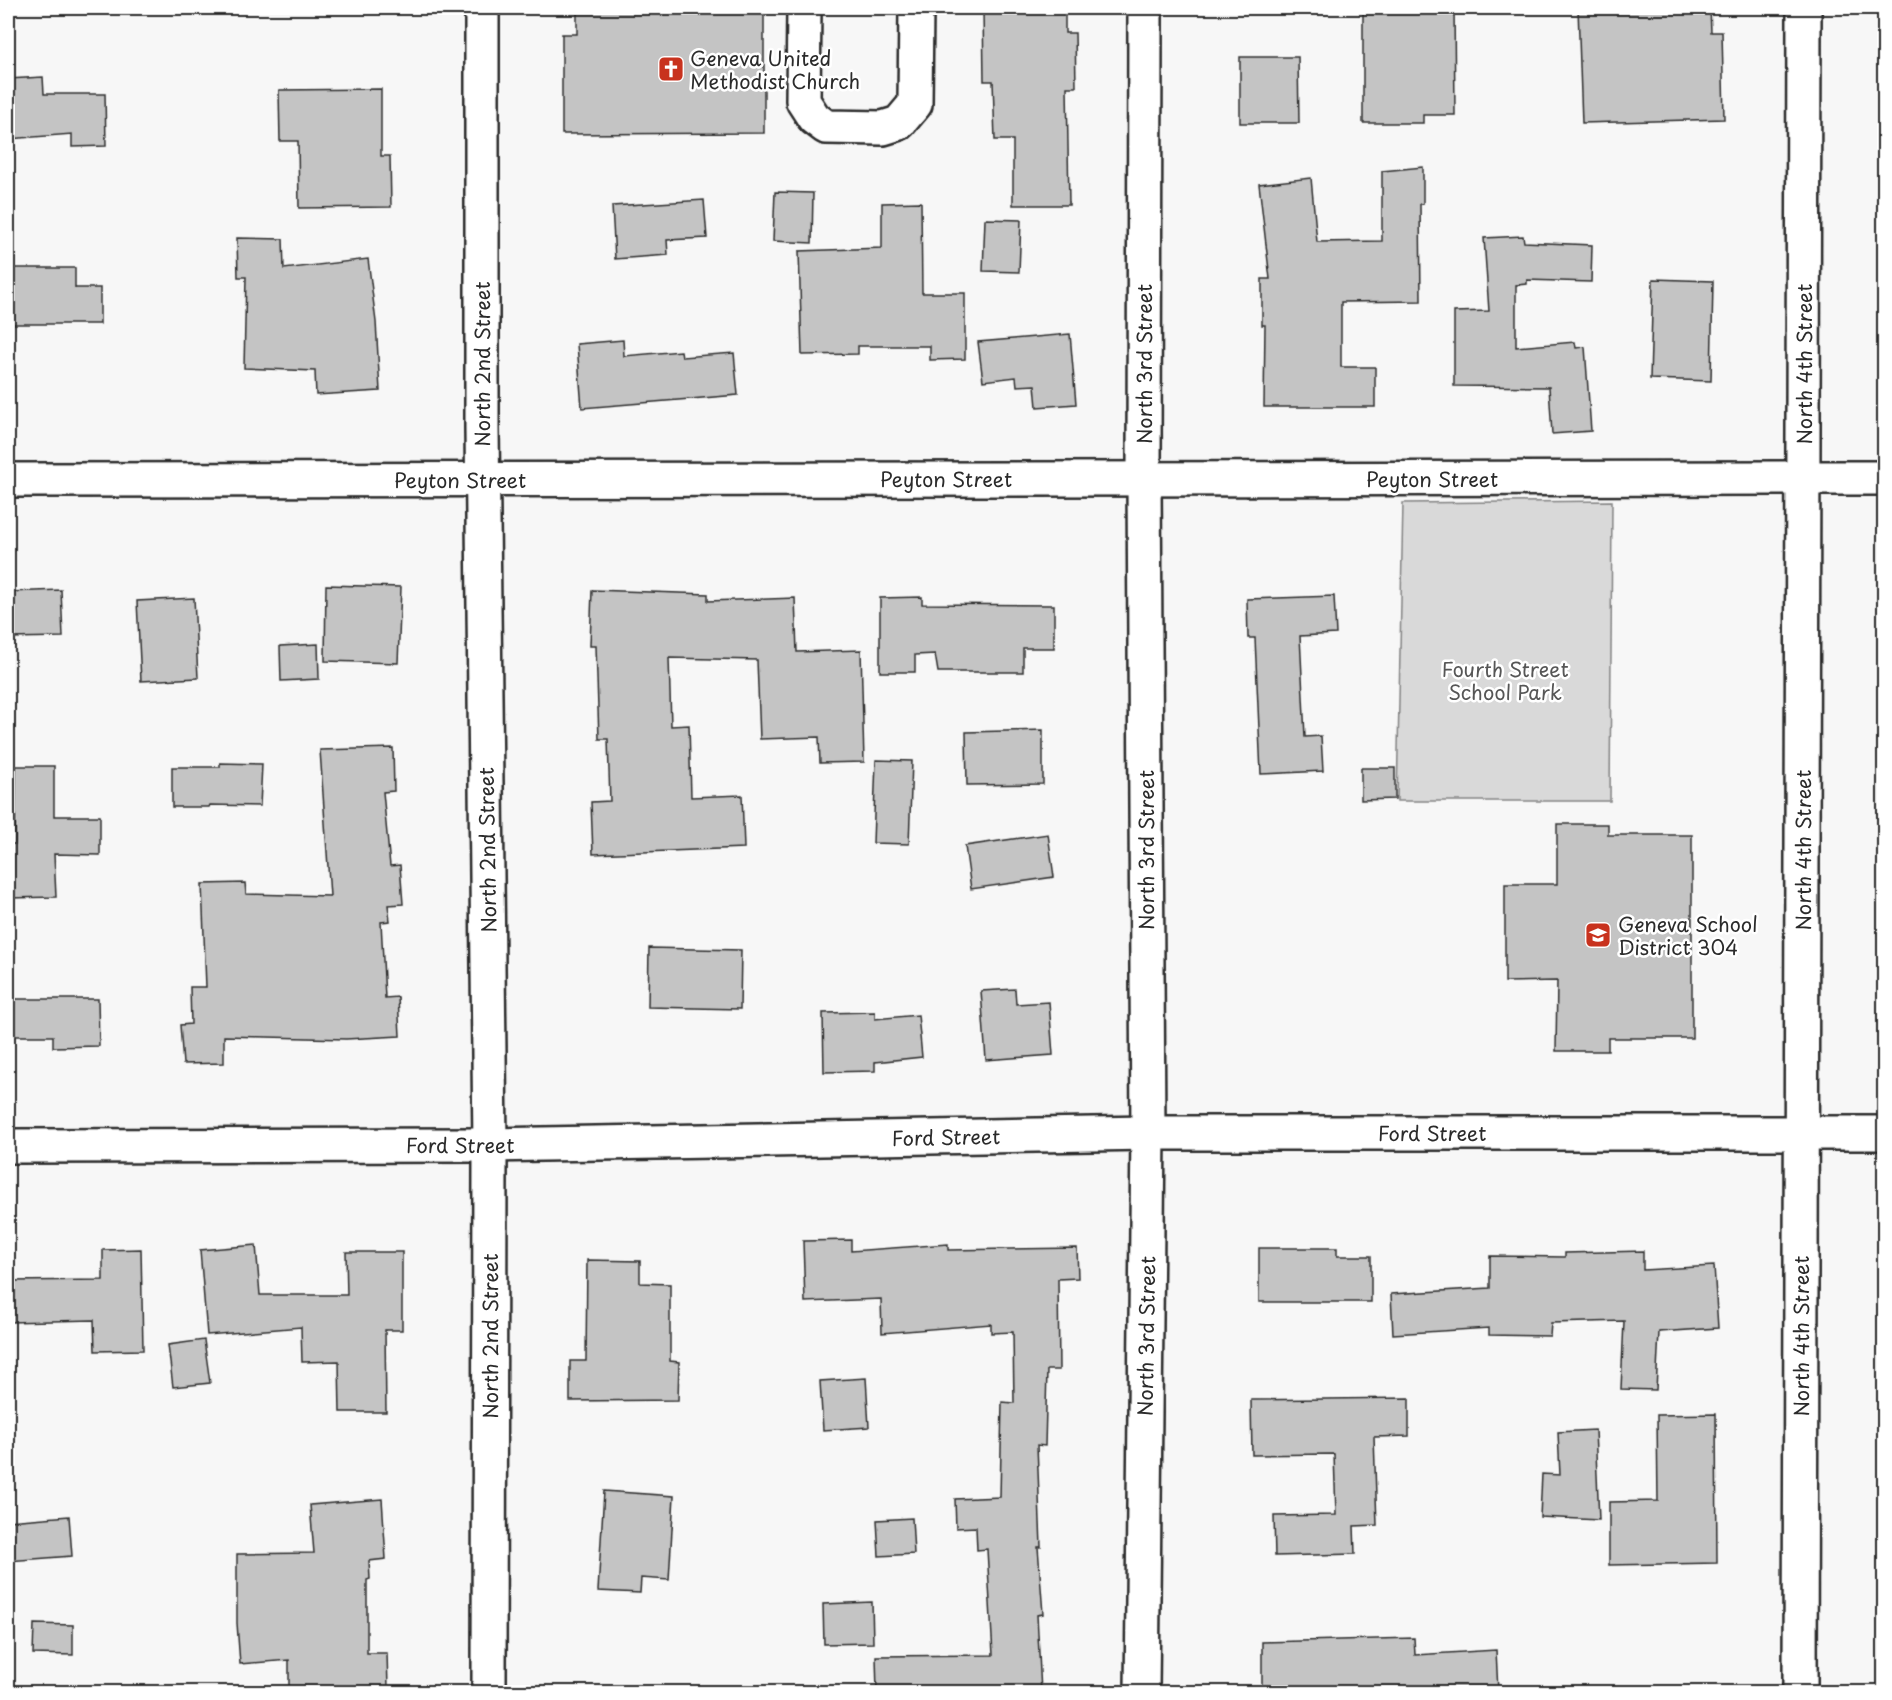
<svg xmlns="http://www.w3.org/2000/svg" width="1892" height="1700" font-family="'Playpen Sans',sans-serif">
<rect width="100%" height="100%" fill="#f7f7f7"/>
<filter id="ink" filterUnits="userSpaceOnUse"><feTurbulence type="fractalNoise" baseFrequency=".0167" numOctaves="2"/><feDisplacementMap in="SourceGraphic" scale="12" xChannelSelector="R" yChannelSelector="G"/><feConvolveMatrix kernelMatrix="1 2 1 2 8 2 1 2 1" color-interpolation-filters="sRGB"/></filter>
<g filter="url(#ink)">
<!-- green -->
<path fill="#d9d9d9" stroke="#828282" stroke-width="1.5" d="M 1612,501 L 1610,801 L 1397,801 L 1403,503 Z"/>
<!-- building -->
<g fill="#c4c4c4" stroke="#2b2b2b" stroke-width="1.5">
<path d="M 577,8 L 764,8 L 764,133 L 562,134 L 562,34 L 577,34 Z"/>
<path d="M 983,8 L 1065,8 L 1065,33 L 1075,33 L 1076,87 L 1067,87 L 1069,205 L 1013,205 L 1013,140 L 995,140 L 993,81 L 984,81 Z"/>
<path d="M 1363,8 L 1454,8 L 1455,115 L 1423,115 L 1423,123 L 1363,123 Z"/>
<path d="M 1578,8 L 1710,8 L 1711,32 L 1722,32 L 1724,119 L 1582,123 Z"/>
<path d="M 1240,57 L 1298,57 L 1299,123 L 1240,123 Z"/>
<path d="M 43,77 L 44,94 L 105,94 L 106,146 L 72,147 L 72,134 L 8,139 L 8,79 Z"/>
<path d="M 381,89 L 381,156 L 390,156 L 391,207 L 299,208 L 298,141 L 280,141 L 279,90 Z"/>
<path d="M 1423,167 L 1423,204 L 1420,204 L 1421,301 L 1341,302 L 1341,367 L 1375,367 L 1375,407 L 1264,407 L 1265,325 L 1262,325 L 1262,279 L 1270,279 L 1259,184 L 1311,178 L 1317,242 L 1382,241 L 1382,171 Z"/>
<path d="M 775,192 L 813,193 L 812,243 L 773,241 Z"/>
<path d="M 704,200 L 707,238 L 667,240 L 668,255 L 615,259 L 612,206 Z"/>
<path d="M 921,202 L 922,293 L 965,293 L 965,359 L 930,360 L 930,346 L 858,346 L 858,354 L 802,355 L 799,251 L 882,248 L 882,203 Z"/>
<path d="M 985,219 L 1021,220 L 1019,272 L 983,271 Z"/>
<path d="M 1523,236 L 1524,242 L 1592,245 L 1591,282 L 1527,280 L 1527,284 L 1516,285 L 1516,347 L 1575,342 L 1576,348 L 1585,347 L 1591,431 L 1552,434 L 1549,387 L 1454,386 L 1454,312 L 1489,311 L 1484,238 Z"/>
<path d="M 237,238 L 283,239 L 284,269 L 368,259 L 376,322 L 380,391 L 316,395 L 315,371 L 244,368 L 246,277 L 238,277 Z"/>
<path d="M 8,268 L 75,268 L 75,288 L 100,288 L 100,324 L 8,324 Z"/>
<path d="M 1653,279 L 1713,281 L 1711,381 L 1650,379 Z"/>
<path d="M 1070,334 L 1076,404 L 1037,407 L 1035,385 L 1017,386 L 1016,377 L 983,381 L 978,342 Z"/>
<path d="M 623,340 L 624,356 L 681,351 L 682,357 L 734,353 L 738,395 L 582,408 L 577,344 Z"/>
<path d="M 326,585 L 401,587 L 398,663 L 325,661 Z"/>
<path d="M 61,590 L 63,637 L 8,638 L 8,592 Z"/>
<path d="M 592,590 L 708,594 L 708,601 L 795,598 L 797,652 L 861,650 L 864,762 L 820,763 L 819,737 L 760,739 L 757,660 L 669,658 L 671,726 L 689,725 L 691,797 L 742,795 L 744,848 L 593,854 L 591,802 L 610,801 L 608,739 L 599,739 L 596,646 L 590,646 Z"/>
<path d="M 1334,596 L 1336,634 L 1300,636 L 1305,737 L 1321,736 L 1323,771 L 1261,774 L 1255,638 L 1248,638 L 1247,599 Z"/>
<path d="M 922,597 L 922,604 L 1054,605 L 1054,648 L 1023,648 L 1023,672 L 938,672 L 935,654 L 915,655 L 915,672 L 880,672 L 880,598 Z"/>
<path d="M 194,598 L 198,678 L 141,681 L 137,601 Z"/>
<path d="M 318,644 L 319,679 L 281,681 L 280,646 Z"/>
<path d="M 1043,730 L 1043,784 L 967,785 L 966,732 Z"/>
<path d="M 393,748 L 394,791 L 383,792 L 390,866 L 400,865 L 403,904 L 388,905 L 390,921 L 381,922 L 385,998 L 398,997 L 400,1036 L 346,1039 L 224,1036 L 224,1063 L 183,1064 L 180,1025 L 191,1024 L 190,987 L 206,987 L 202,884 L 245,883 L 246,894 L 330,896 L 320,750 Z"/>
<path d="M 876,760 L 912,761 L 909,844 L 873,843 Z"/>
<path d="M 220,763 L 262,764 L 260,806 L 210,805 L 209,807 L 172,807 L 172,767 L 220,767 Z"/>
<path d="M 16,766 L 54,766 L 54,816 L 100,816 L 100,855 L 54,854 L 56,897 L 8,898 L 8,844 L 15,844 Z"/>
<path d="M 1361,768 L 1395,768 L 1395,799 L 1361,800 Z"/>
<path d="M 1557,824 L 1608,824 L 1608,835 L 1692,835 L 1692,1038 L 1608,1038 L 1608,1051 L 1556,1051 L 1557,981 L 1505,982 L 1505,884 L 1557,884 Z"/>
<path d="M 1048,834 L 1054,877 L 971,889 L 965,846 Z"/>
<path d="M 649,948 L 741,950 L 740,1009 L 648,1007 Z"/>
<path d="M 1015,989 L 1016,1004 L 1049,1002 L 1053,1055 L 986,1060 L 981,991 Z"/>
<path d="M 8,999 L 98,999 L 99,1046 L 53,1047 L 53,1036 L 8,1036 Z"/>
<path d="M 875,1012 L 875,1019 L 918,1015 L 922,1057 L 875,1062 L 875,1071 L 824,1072 L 823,1013 Z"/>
<path d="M 851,1240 L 851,1251 L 948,1244 L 948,1250 L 1077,1248 L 1078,1278 L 1058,1279 L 1059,1370 L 1047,1370 L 1045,1446 L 1037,1445 L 1041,1547 L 1038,1547 L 1043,1614 L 1037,1615 L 1041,1692 L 877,1692 L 876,1656 L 993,1655 L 987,1549 L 977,1550 L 976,1527 L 956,1528 L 955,1499 L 1000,1497 L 1002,1402 L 1014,1403 L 1013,1332 L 991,1333 L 991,1324 L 882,1333 L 881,1299 L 805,1302 L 803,1241 Z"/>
<path d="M 256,1245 L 260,1295 L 347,1295 L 346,1252 L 402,1252 L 402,1330 L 385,1330 L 386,1412 L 340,1412 L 339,1361 L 302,1362 L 301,1327 L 207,1335 L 200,1250 Z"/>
<path d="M 1259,1248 L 1337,1248 L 1337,1256 L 1371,1256 L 1371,1302 L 1259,1302 Z"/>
<path d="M 141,1249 L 143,1350 L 95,1351 L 94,1320 L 8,1322 L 8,1281 L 103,1280 L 103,1250 Z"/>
<path d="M 1643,1251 L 1643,1270 L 1714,1266 L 1718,1328 L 1659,1332 L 1656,1390 L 1621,1389 L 1624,1321 L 1551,1323 L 1550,1336 L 1489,1335 L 1489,1328 L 1393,1334 L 1391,1294 L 1490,1288 L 1490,1256 L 1565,1257 L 1565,1253 Z"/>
<path d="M 587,1260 L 640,1261 L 640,1283 L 670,1284 L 670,1361 L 679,1362 L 678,1400 L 570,1401 L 570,1361 L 586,1361 Z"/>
<path d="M 204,1340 L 210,1383 L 173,1387 L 168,1345 Z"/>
<path d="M 866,1378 L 869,1427 L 823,1430 L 820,1381 Z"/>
<path d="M 1409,1398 L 1409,1436 L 1374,1437 L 1377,1525 L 1354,1526 L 1355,1554 L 1275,1556 L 1274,1516 L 1336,1515 L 1334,1454 L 1252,1455 L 1251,1400 Z"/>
<path d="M 1716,1414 L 1717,1563 L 1609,1565 L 1609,1502 L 1658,1501 L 1657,1415 Z"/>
<path d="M 1595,1430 L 1599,1520 L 1540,1517 L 1542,1474 L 1560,1475 L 1558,1432 Z"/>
<path d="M 604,1491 L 674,1496 L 669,1580 L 641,1578 L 640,1593 L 598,1591 Z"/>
<path d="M 382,1499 L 386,1559 L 369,1561 L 370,1579 L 367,1580 L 367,1653 L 387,1653 L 388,1688 L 289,1689 L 289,1660 L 240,1664 L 237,1623 L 237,1554 L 314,1553 L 310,1505 Z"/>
<path d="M 69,1516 L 72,1556 L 8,1561 L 8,1521 Z"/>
<path d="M 912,1518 L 914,1554 L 879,1556 L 877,1520 Z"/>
<path d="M 872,1602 L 873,1643 L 824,1644 L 823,1604 Z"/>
<path d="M 34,1624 L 73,1625 L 73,1655 L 33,1654 Z"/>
<path d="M 1414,1638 L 1415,1655 L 1496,1650 L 1498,1692 L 1262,1692 L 1262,1642 Z"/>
</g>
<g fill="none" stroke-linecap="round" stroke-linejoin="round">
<defs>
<g id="minor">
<path d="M 482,8 L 482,428 L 490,1145 L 489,1692"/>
<path d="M 804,8 L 803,101 L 814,118 L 826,127 L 883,128 L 899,123 L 915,104 L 916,8"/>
<path d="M 8,480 L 1884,478"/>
<path d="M 8,1146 L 490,1145 L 1148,1133 L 1884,1133"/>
<path d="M 1142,1692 L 1148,1133 L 1144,479 L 1145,8"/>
<path d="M 1800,1692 L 1804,8"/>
</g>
</defs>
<!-- minor casing -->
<use href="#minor" stroke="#2b2b2b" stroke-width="38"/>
<!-- minor -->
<use href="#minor" stroke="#fff" stroke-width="33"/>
</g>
</g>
<!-- icons -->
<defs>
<symbol id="church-square" viewBox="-11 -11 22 22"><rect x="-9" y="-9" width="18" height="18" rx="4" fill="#c8321e" stroke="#fff"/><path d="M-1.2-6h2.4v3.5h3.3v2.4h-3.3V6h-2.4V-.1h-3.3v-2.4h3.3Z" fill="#fff"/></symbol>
<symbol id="school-square" viewBox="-11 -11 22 22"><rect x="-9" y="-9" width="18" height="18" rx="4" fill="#c8321e" stroke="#fff"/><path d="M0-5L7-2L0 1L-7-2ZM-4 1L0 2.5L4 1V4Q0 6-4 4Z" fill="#fff"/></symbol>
</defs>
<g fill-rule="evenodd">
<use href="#church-square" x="656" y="54" width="30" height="30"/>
<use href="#school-square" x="1583" y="920" width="30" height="30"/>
</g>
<g text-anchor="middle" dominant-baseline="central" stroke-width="5" stroke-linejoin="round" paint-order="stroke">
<!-- poi labels -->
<g font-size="20" fill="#2b2b2b" stroke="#fff" text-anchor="start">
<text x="690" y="58">Geneva United<tspan x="690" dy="23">Methodist Church</tspan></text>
<text x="1618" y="924">Geneva School<tspan x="1618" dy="23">District 304</tspan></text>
</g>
<!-- street labels -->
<g font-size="20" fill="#2b2b2b" stroke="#fff">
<text transform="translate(482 364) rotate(-90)">North 2nd Street</text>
<text transform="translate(1144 364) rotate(-90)">North 3rd Street</text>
<text transform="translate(1804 364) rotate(-90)">North 4th Street</text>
<text x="946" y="479">Peyton Street</text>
<text x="1432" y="479">Peyton Street</text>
<text x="460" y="480">Peyton Street</text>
<text transform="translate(487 850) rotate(-91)">North 2nd Street</text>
<text transform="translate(1146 850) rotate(-90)">North 3rd Street</text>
<text transform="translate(1803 850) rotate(-90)">North 4th Street</text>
<text x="1432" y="1133">Ford Street</text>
<text transform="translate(946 1137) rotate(-1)">Ford Street</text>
<text x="460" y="1145">Ford Street</text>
<text transform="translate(490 1336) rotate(-90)">North 2nd Street</text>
<text transform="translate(1146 1336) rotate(-89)">North 3rd Street</text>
<text transform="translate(1801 1336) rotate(-90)">North 4th Street</text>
</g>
<!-- park labels -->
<g font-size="20" fill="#565656" stroke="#fff">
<text x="1505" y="669">Fourth Street<tspan x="1505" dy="23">School Park</tspan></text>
</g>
</g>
<!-- margin -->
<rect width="1892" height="1700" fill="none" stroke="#fff" stroke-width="30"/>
<rect x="15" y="15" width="1862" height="1670" fill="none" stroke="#2b2b2b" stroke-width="2" filter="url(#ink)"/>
</svg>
